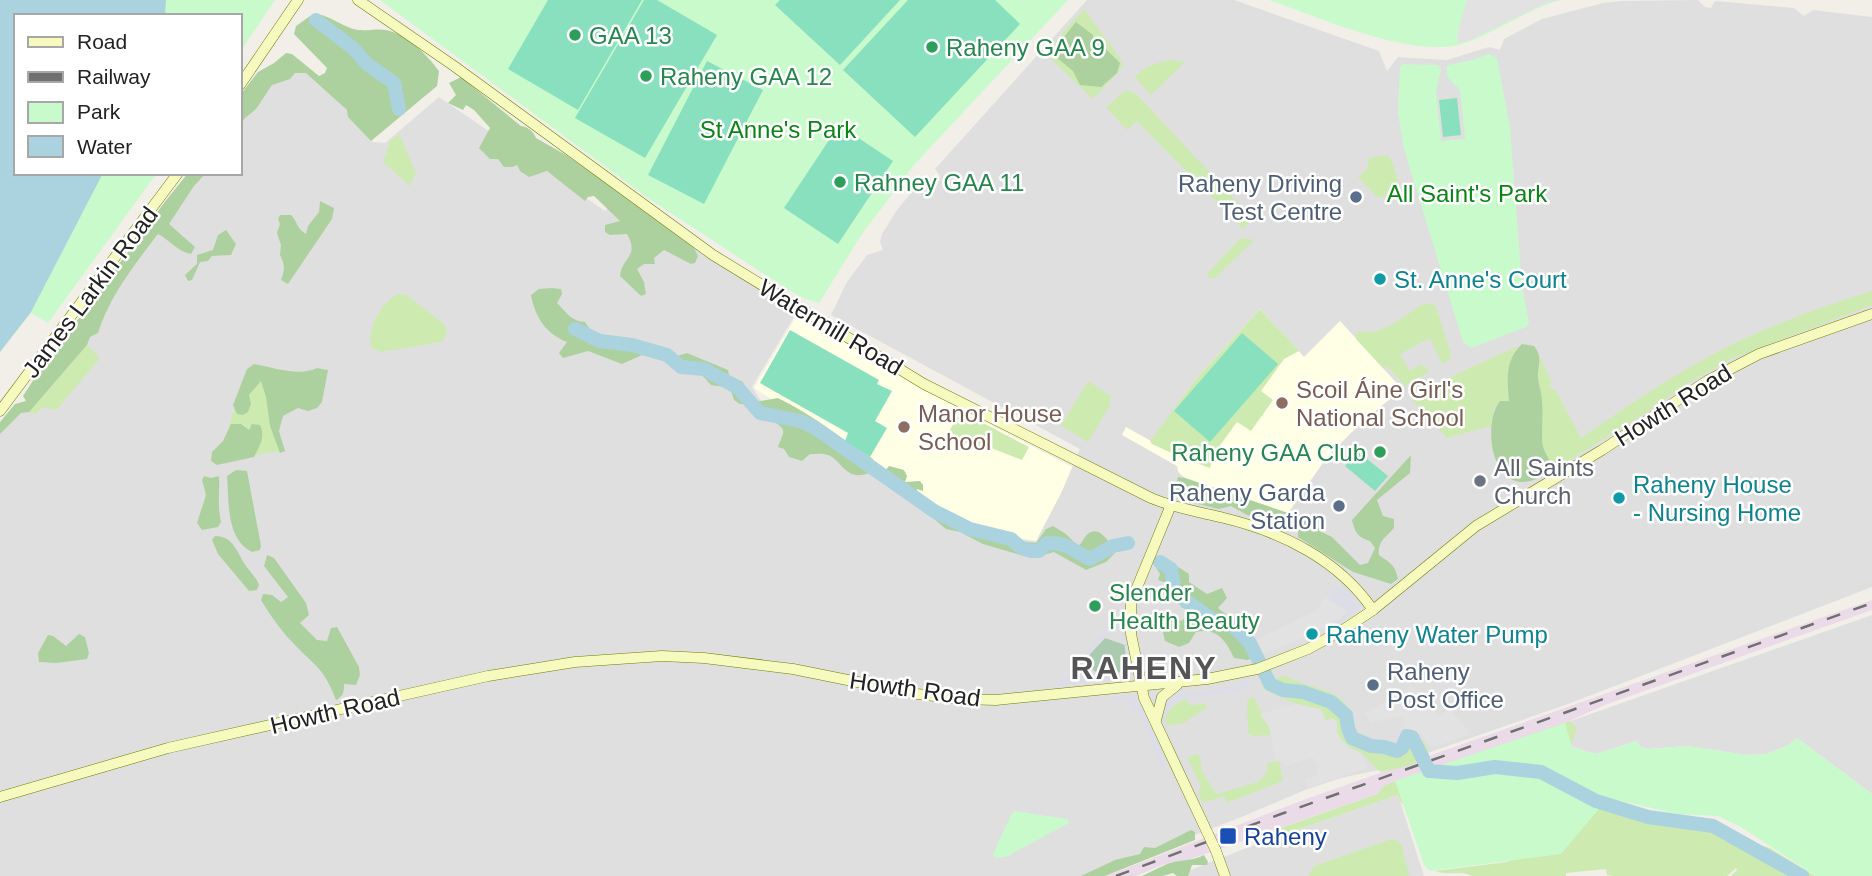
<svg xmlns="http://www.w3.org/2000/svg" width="1872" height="876" font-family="Arial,sans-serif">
<rect width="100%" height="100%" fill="#f2efe9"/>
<!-- residential -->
<g fill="#e0dfdf">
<path d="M 1087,0 L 1234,0 L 1379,51 L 1387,71 L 1398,57 L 1447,60 L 1489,47 L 1500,50 L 1504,39 L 1542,19 L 1603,3 L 1622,1 L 1698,0 L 1705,7 L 1711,8 L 1715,1 L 1794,8 L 1804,16 L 1813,10 L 1872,17 L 1872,587 L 1568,704 L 1379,770 L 1341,778 L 1305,790 L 1244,816 L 1088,876 L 0,876 L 0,431 L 33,392 L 198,173 L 240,173 L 240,112 L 294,62 L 335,96 L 373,142 L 385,143 L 439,97 L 605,211 L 620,197 L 775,297 L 797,312 L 752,387 L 765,407 L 814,427 L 956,522 L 1011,539 L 1036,541 L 1062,491 L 1080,449 L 831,315 L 847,282 L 867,255 L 883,250 L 880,242 L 882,234 L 897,210 L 920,182 L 927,179 L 934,183 L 939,181 L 940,176 L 935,169 Z"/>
<path d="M 1872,615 L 1872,794 L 1797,738 L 1789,745 L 1766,754 L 1747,755 L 1687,746 L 1648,749 L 1641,747 L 1636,741 L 1596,754 L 1572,747 L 1565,723 Z"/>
<path d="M 1398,795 L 1424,876 L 1175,876 L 1262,842 Z"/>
</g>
<!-- industrial -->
<path fill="#ebdbe8" d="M 1872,600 L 1872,610 L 1605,705 L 1565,723 L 1393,782 L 1385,785 L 1377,794 L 1188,860 L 1162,865 L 1136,876 L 1106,876 L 1306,799 Z"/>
<!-- education -->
<g fill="#ffffe5">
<path d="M 1260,309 L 1304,357 L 1340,321 L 1402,389 L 1362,422 L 1327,457 L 1288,513 L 1185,478 L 1178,472 L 1177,466 L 1122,435 L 1126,427 L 1151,441 L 1196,379 Z"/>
<path d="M 797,315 L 960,409 L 1072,467 L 1062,491 L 1036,541 L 1004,535 L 968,522 L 940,507 L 754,388 Z"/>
</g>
<!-- grass -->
<g fill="#cdebb0">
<path d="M 1084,9 L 1120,58 L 1123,67 L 1093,99 L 1045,53 Z"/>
<path d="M 1172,60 L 1185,62 L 1151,95 L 1135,77 C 1144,65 1158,63 1172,60 Z"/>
<path d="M 1126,90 L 1136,94 L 1144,102 L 1253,219 L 1243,229 L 1137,121 L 1127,130 L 1106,107 Z"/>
<path d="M 398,135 L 400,136 L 416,173 L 410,186 L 383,162 L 390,141 Z"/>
<path d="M 1387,155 L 1392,161 L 1400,187 L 1399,190 L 1378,198 L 1358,177 L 1367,169 L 1369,158 Z"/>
<path d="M 1245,238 L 1254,240 L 1215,278 L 1209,278 L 1207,274 L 1240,239 Z"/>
<path d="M 1872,291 L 1872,305 L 1733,358 L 1688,383 L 1641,416 L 1552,471 L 1552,465 L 1546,457 L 1542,443 L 1542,400 L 1537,373 L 1540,366 L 1539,354 L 1551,381 L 1550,388 L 1556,391 L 1581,438 C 1628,405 1676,373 1727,347 C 1773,324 1823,306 1872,291 Z"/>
<path d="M 399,294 L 407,295 L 445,325 L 447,332 L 442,342 L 381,352 L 372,348 C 365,330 382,300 399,294 Z"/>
<path d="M 1429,303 L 1436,306 L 1451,355 L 1449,360 L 1442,364 L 1430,338 L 1400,354 L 1410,371 L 1420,365 L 1426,367 L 1429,372 L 1405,386 L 1387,366 L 1383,368 L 1356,339 L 1356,333 L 1360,331 C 1381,337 1405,315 1423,304 Z"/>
<path d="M 1260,309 L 1299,351 L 1284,359 L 1261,391 L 1273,400 L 1251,431 L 1237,422 L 1213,455 L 1210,468 L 1178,456 L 1152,444 L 1150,441 L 1196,379 Z"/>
<path d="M 87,345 L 100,358 L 58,408 L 56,410 L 42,407 L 36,414 L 29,412 Z"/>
<path d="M 1518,346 C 1506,366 1507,379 1509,402 L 1500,401 L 1494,408 L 1491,426 L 1447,438 L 1411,398 L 1459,373 Z"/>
<path d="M 250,373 L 267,377 L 279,451 L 221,461 L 232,415 Z"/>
<path d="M 1088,381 L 1111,396 L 1109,407 L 1088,442 L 1061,426 Z"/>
<path d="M 960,411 L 1029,447 L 1022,460 L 986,446 L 974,447 L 956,438 L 950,430 Z"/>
<path d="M 1285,675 C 1302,687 1329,686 1344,702 C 1352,711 1351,718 1354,727 C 1356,733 1362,741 1366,746 L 1389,751 L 1398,749 L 1407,735 C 1419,734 1428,743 1429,754 L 1412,765 L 1381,772 C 1372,766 1368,758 1361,753 C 1358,750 1354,750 1351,748 C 1340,742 1325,720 1321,709 L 1296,704 L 1263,689 L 1265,683 Z"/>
<path d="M 1254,696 C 1258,708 1269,723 1271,735 L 1252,736 L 1248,733 L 1247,701 Z"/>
<path d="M 1186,698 L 1189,705 L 1205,704 L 1207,708 L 1183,723 L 1168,726 L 1164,719 L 1169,708 Z"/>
<path d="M 1570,721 L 1576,727 L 1575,736 L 1570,745 L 1407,805 L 1401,803 L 1398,795 L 1262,842 L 1261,835 L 1377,794 L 1385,785 L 1393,782 Z"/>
<path d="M 1196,754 L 1200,756 L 1202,771 L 1216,794 L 1258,782 L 1267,773 L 1267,763 L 1279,761 L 1283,781 L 1227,803 L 1224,796 L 1203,803 L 1198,794 L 1201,786 L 1187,758 Z"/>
<path d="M 1600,807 L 1622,813 L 1645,823 L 1718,833 L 1770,848 L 1815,876 L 1731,876 L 1737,870 L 1736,868 L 1727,876 L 1614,876 L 1607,875 L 1606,869 L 1566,873 L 1566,876 L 1472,876 C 1462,870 1447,876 1435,871 L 1507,862 L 1584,825 Z"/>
<path d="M 1389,840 L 1397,840 L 1402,845 L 1409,876 L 1308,876 L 1314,866 Z"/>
</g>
<!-- forest -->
<g fill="#add19e">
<path d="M 322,15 C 333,19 342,25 353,29 C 364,32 375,28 386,30 C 407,34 427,55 439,71 L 437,86 L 371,141 L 348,117 L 347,110 L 306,73 L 295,73 L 290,79 L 272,85 L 256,109 L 244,119 L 240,128 L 240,95 L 258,72 L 274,63 L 286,53 L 292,54 L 319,76 L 325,73 L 327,68 L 294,34 L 296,26 L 310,16 Z"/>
<path d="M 1076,22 L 1093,35 L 1093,46 L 1106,49 L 1120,63 L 1117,73 L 1101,87 L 1080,85 L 1073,71 L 1051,53 Z"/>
<path d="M 461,77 L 521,126 C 528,127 533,131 536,138 L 566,155 L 639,206 L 694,248 L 698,256 L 695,263 L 691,264 L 664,250 L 654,258 L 655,264 L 644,264 L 637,269 L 644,282 L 646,294 L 641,296 L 620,276 C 622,256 640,257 627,234 L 610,235 L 605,232 L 605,225 L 620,221 L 594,196 L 588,197 L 585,201 L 547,171 L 529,177 L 520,171 L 517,165 L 512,167 L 504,167 L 498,159 L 490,159 L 479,148 L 490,128 L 474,110 L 466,105 L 463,110 L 448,103 L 456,95 L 449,83 Z"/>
<path d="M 188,173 L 206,173 L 194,186 L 169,224 L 195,247 L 191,254 C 178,252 170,240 158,234 C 135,264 109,297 98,333 L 90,337 L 87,345 L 29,412 L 21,413 L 0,434 L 0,422 L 15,404 L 26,401 L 23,396 L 34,379 L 164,203 Z"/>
<path d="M 320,201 L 334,208 L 332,219 L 288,284 L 281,280 C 285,270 285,264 280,255 L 281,245 L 277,233 L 280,224 L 278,219 L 280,215 L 291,215 C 298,222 296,228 306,234 L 308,226 L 319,212 Z"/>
<path d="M 226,230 L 236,244 L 231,255 L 212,256 L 208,261 L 200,262 L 192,280 L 188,281 L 185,275 L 197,264 L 197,255 L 213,250 L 218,235 Z"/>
<path d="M 552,288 L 561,289 L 562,294 L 557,303 C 566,312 572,322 585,322 C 598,346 624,335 643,346 L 642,355 L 622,364 L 588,351 L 563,358 L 559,353 L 567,342 C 546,334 535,317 531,295 L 539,289 Z"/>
<path d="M 1522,344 L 1534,346 C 1542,356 1539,363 1538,373 C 1537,381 1542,392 1542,401 C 1543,413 1542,427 1542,440 C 1542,452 1552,459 1552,471 C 1543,476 1531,483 1520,482 C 1489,478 1484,421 1500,401 L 1509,401 C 1507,379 1505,360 1522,344 Z"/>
<path d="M 687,353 L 728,370 L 729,375 L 743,382 L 746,390 L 744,404 L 740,404 L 734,400 L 731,391 L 725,387 L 711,385 L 700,373 L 680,370 L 672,364 L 674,357 Z"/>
<path d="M 254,364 C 272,367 299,377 317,368 L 328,370 L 322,402 L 317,408 L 308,411 L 298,408 L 283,416 L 279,431 L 285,451 L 280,453 L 270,426 L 266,397 L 261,381 L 249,395 L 251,404 L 248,412 L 243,415 L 237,414 L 233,405 L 247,369 Z"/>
<path d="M 778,398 C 812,414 841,439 873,459 L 869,473 C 845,482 842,460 828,455 C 822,453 815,454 810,454 L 802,461 L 789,457 L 784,449 L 778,447 C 779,442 784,435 783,430 C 782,424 760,414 754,409 L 755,402 Z"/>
<path d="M 231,424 L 241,424 L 249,430 L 252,424 L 260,425 C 266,437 259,447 254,457 L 217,465 L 211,461 L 212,452 L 223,441 Z"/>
<path d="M 1411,455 L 1410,473 L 1377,500 L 1383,516 L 1394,519 L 1394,528 C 1386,537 1377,542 1379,555 C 1390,563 1395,564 1398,579 L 1391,584 L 1353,572 L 1298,537 L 1298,529 L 1305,521 L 1311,521 L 1322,532 L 1332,537 L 1360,565 L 1368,563 L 1375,548 L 1370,541 C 1357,537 1355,532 1352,520 Z"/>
<path d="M 889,466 L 904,470 L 907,476 L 905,482 L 920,481 L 923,485 L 923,491 L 917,489 L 918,495 C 949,515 999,542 1036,543 L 1046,529 L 1053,526 L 1066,534 L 1078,546 C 1081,544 1083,540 1085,537 C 1098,521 1109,543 1116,552 L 1106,562 L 1086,570 L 1054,552 L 1033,558 L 1024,556 L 983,544 L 960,532 L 946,529 L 905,495 L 884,482 L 883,473 Z"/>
<path d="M 236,470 L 247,471 L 261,546 L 260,550 L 252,552 C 226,539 229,502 227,476 Z"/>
<path d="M 204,476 L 211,478 L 219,476 C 220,495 217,503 221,522 L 218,527 L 202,530 L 197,523 L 206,495 L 202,480 Z"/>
<path d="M 1178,477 L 1185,478 L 1288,513 L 1271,522 L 1247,515 L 1231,506 L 1219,509 L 1194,503 L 1185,495 L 1173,495 Z"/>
<path d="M 215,536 C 234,536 237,553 246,566 C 251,573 256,577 259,585 L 257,590 L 249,591 L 218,554 L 212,540 Z"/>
<path d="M 267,555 L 274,558 L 306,603 L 309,615 L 300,623 L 317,640 L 327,641 L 331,628 L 337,627 L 359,667 L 360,675 L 356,685 L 344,684 C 344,691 344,696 336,700 C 324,668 316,667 294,644 C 281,631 270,615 261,600 L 263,594 L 272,595 L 281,602 L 288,597 L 264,566 Z"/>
<path d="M 1161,556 L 1189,574 L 1189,582 L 1207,594 L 1222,588 L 1227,598 L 1218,608 C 1234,621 1258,634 1261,656 L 1247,660 L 1234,658 C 1226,640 1216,627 1196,632 L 1189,643 L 1179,647 L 1165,641 L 1159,616 L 1167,620 L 1171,617 L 1182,621 L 1188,614 L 1188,610 L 1181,607 L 1181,602 L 1173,594 L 1169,584 L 1158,580 L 1160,574 L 1155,566 Z"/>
<path d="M 79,634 L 85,637 L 89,653 L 87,659 L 56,663 L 39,662 L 38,653 L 48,635 L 53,636 L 66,646 Z"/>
<path d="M 1191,830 L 1195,832 L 1195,840 L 1105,876 L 1081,876 L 1115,860 L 1140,854 L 1144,847 L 1155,848 Z"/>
<path d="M 1204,855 L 1208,862 L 1207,865 L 1192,865 L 1188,876 L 1177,876 L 1173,873 L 1163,876 L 1142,876 C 1150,872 1156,869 1163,866 C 1176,859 1191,862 1204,855 Z"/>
</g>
<!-- cemetery -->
<path fill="#aacbaf" d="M 1105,638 L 1125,645 L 1127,666 C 1118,677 1100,679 1090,667 L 1090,654 Z"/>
<!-- park -->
<g fill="#c8facc">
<path d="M 0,0 L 275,0 L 240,52 L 240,16 L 16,16 L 16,173 L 157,173 L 48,323 L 31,313 L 0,352 Z"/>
<path d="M 380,0 L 1068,0 L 914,165 L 862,234 L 819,303 L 803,298 L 784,287 L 648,198 Z"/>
<path d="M 1269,0 L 1560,0 C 1525,10 1496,33 1462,44 C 1412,59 1318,17 1269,0 Z"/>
<path d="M 1489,54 L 1497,58 L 1510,128 L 1522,286 L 1529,323 L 1526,327 L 1471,348 L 1463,342 L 1404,149 L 1398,113 L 1400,67 L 1403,64 L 1438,65 L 1441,69 L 1436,92 L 1441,141 L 1465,139 L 1460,90 L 1448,78 L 1446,68 L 1448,65 L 1473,60 Z"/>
<path d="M 1565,723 L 1572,747 L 1596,754 L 1637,741 L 1641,747 L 1648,749 L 1687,746 L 1747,755 L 1766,754 L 1789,745 L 1797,738 L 1872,794 L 1872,876 L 1816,876 L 1741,827 L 1718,816 L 1678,814 L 1608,798 L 1561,854 L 1430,871 L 1424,865 L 1395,781 Z"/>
<path d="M 1015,811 L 1067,819 L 1069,823 L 1006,857 L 996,858 L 993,854 L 1011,815 Z"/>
</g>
<!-- pitch -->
<g fill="#88e0be">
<path d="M 548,0 L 642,0 L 578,110 L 508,69 Z"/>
<path d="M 644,0 L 657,0 L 717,35 L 645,158 L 575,118 Z"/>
<path d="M 780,0 L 900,0 L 840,65 L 775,5 Z"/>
<path d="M 908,0 L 995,0 L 1020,24 L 915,137 L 843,70 Z"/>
<path d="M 707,61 L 763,90 L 704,204 L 648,175 Z"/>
<path d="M 1457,98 L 1461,135 L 1443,137 L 1439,100 Z"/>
<path d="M 839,125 L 893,161 L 838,244 L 784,208 Z"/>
<path d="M 790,330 L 879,380 L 877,384 L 892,391 L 875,421 L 887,428 L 870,457 L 845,441 L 848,433 L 760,383 Z"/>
<path d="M 1242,333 L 1278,364 L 1210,442 L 1174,411 Z"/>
<path d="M 1357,451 L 1388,476 L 1375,491 L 1345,466 Z"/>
</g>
<!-- parking -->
<g fill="#e2e2e2">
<path d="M 1467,0 L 1559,0 L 1546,3 L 1468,41 L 1457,43 L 1458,31 Z"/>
<path d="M 1324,597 L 1349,611 L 1341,618 L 1319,631 L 1264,654 L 1256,640 L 1319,609 Z"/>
<path d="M 1411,686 L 1423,694 L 1439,716 L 1450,708 L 1470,734 L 1431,748 L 1421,733 L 1406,732 L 1403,718 L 1397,717 L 1371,723 L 1364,714 Z"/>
<path d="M 1296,704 L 1321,709 L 1325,721 L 1333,718 L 1337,722 L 1337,732 L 1341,739 L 1349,748 L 1361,753 L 1367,768 L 1308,788 L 1305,780 L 1319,774 L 1313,757 L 1285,766 L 1283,761 L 1275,761 L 1270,729 L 1260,714 Z"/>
</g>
<!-- plaza -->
<g fill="#dddde8" fill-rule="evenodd">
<path d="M 1338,587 L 1343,587 L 1352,592 L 1359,602 L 1359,609 L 1339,623 L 1316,635 L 1315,633 L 1341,618 L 1348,611 L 1329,600 L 1332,591 Z"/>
<path d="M 1120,622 L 1125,626 L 1133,667 L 1128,679 L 1069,683 L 1065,686 L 1056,686 L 1061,678 L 1063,679 L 1085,657 L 1087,650 L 1110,626 ZM 1113,629 L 1123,632 L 1127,666 L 1122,672 L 1113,675 L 1095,673 L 1090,667 L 1090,654 Z"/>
<path d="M 1246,678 L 1250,689 L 1179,700 L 1166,714 L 1165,723 L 1168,726 L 1163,725 L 1160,715 L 1167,695 L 1182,690 L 1189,693 L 1232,688 L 1239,686 L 1240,680 Z"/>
<path d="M 1130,695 L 1141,701 L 1164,754 L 1165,768 L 1162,769 L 1140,715 L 1122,698 L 1118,702 L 1110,696 Z"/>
</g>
<!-- water -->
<path fill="#aad3df" d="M 0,0 L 166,0 L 165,16 L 16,16 L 16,173 L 103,173 L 31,312 L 0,352 Z"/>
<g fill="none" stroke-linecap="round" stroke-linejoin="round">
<!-- river -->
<g stroke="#aad3df" stroke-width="14">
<path d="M 316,20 L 353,48 L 367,64 L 394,83 L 399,109"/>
<path d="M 575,329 L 600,341 L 632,345 L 667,355 L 681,367 L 704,369 L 738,388 L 760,413 L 800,421 L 814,427 L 934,511 L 970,529 L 1011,539 L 1020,547 L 1031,551 L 1039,551 L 1047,543 C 1069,543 1071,550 1090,559 L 1113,546 L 1128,543"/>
<path d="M 1160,562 L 1171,569 L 1174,587 L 1179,596 L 1212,619 L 1234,627 L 1250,643 L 1270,684 L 1283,690 L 1303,692 L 1331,702 L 1346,715 L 1348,728 L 1352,738 L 1371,746 L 1384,747 L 1397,751 L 1402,748 L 1407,736 L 1412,737 L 1429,771 L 1457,773 L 1495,767 L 1541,772 L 1596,801 L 1648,817 L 1713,826 L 1802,876"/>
</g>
<defs>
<g id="secondary">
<path d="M 358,0 L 454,66 L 713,255 L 924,384 L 1151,498 C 1175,508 1200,512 1224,518 C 1282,532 1339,560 1373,610"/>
<path d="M 240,85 L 298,0"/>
<path d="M 0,411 L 178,173"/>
<path d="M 1171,505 L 1131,602 L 1131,634 L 1144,698 L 1208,834"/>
<path d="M 1156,720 L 1162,697 L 1177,685"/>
<path d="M 0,797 L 168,748 L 488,676 L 575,662 L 662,656 L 704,658 L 793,669 L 917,694 L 961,699 L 996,700 L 1207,679 L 1257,669 L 1308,649 L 1346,628 L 1373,610 L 1476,526 L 1602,450 L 1707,381 L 1759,354 L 1872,314"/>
<path d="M 1216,851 L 1225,876"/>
</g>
</defs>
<!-- secondary casing -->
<use href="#secondary" stroke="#707d05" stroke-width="11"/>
<!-- secondary -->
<use href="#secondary" stroke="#f7fabf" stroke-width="10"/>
<!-- rail -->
<path stroke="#707070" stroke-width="2.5" stroke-dasharray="14 14" stroke-linecap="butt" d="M 1116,876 L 1281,814 L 1872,603"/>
<defs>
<path id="secondary-bridge" d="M 1208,834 L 1216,851"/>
</defs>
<!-- secondary-bridge casing -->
<use href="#secondary-bridge" stroke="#707d05" stroke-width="11" stroke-linecap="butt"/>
<!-- secondary-bridge -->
<use href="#secondary-bridge" stroke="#f7fabf" stroke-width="10"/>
</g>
<!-- markers -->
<g fill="#2e9e5b" stroke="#fff" stroke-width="2.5">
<circle cx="575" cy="35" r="7"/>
<circle cx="932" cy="47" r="7"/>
<circle cx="646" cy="76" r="7"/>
<circle cx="840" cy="182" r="7"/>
<circle cx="1380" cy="452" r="7"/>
<circle cx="1095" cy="606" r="7"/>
</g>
<g fill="#5c6f8a" stroke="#fff" stroke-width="2.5">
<circle cx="1356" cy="197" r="7"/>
<circle cx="1339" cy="506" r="7"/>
<circle cx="1373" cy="685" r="7"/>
</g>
<g fill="#0f9aa8" stroke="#fff" stroke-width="2.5">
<circle cx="1380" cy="279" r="7"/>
<circle cx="1619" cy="498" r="7"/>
<circle cx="1312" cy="634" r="7"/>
</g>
<g fill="#8d6e63" stroke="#fff" stroke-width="2.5">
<circle cx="1282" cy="403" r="7"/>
<circle cx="904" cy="427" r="7"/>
</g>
<circle fill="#6b7280" stroke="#fff" stroke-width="2.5" cx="1480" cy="481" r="7"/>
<rect fill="#1a4fb4" stroke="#fff" stroke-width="2.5" x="1219" y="827" width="18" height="18" rx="3.5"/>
<g text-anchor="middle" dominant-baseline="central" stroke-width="5" stroke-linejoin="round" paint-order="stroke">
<!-- leisure labels -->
<g font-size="24" fill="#27864d" stroke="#fff" text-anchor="start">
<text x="589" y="35">GAA 13</text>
<text x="946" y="47">Raheny GAA 9</text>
<text x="660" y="76">Raheny GAA 12</text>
<text x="854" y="182">Rahney GAA 11</text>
<text x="1366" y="452" text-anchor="end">Raheny GAA Club</text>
<text x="1109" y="592">Slender<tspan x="1109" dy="28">Health Beauty</tspan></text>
</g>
<!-- park labels -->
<g font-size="24" fill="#0c8416" stroke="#fff">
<text x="778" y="129">St Anne's Park</text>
<text x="1467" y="193">All Saint's Park</text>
</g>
<!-- service labels -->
<g font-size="24" fill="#4e5e75" stroke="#fff" text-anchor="end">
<text x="1342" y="183">Raheny Driving<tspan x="1342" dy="28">Test Centre</tspan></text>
<text x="1325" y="492">Raheny Garda<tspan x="1325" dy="28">Station</tspan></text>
<text x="1387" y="671" text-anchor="start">Raheny<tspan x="1387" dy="28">Post Office</tspan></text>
</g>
<!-- culture labels -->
<g font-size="24" fill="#0d838f" stroke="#fff" text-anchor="start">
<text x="1394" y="279">St. Anne's Court</text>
<text x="1633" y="484">Raheny House<tspan x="1633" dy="28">- Nursing Home</tspan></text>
<text x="1326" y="634">Raheny Water Pump</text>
</g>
<!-- street labels -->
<g font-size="24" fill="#222" stroke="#fff">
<text transform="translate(90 292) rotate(-53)">James Larkin Road</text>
<text transform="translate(831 327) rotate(31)">Watermill Road</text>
<text transform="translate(1673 405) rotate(-32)">Howth Road</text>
<text transform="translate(915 689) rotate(8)">Howth Road</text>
<text transform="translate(335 711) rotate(-13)">Howth Road</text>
</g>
<!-- education labels -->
<g font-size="24" fill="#785e54" stroke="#fff" text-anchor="start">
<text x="1296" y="389">Scoil Áine Girl's<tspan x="1296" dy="28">National School</tspan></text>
<text x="918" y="413">Manor House<tspan x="918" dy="28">School</tspan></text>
</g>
<!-- worship labels -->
<g font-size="24" fill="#5b616d" stroke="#fff" text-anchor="start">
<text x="1494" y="467">All Saints<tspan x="1494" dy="28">Church</tspan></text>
</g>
<!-- transit labels -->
<g font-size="24" fill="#164399" stroke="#fff" text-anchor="start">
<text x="1244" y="836">Raheny</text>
</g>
<!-- district labels -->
<g font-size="32" font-weight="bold" letter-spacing="2" fill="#555" stroke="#fff">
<text x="1144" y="668">RAHENY</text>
</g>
</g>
<!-- legend -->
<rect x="14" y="14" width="228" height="161" fill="#ffffff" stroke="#a7a7a7" stroke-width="2"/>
<rect x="28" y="37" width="35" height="10" fill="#f7fabf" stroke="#a7a7a7" stroke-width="2"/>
<text x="77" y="49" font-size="21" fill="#222222">Road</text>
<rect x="28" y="72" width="35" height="10" fill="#707070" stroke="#a7a7a7" stroke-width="2"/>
<text x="77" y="84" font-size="21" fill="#222222">Railway</text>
<rect x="28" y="102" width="35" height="21" fill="#c8facc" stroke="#a7a7a7" stroke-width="2"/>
<text x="77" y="119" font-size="21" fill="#222222">Park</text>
<rect x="28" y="136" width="35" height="21" fill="#aad3df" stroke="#a7a7a7" stroke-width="2"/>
<text x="77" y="154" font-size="21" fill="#222222">Water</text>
</svg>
